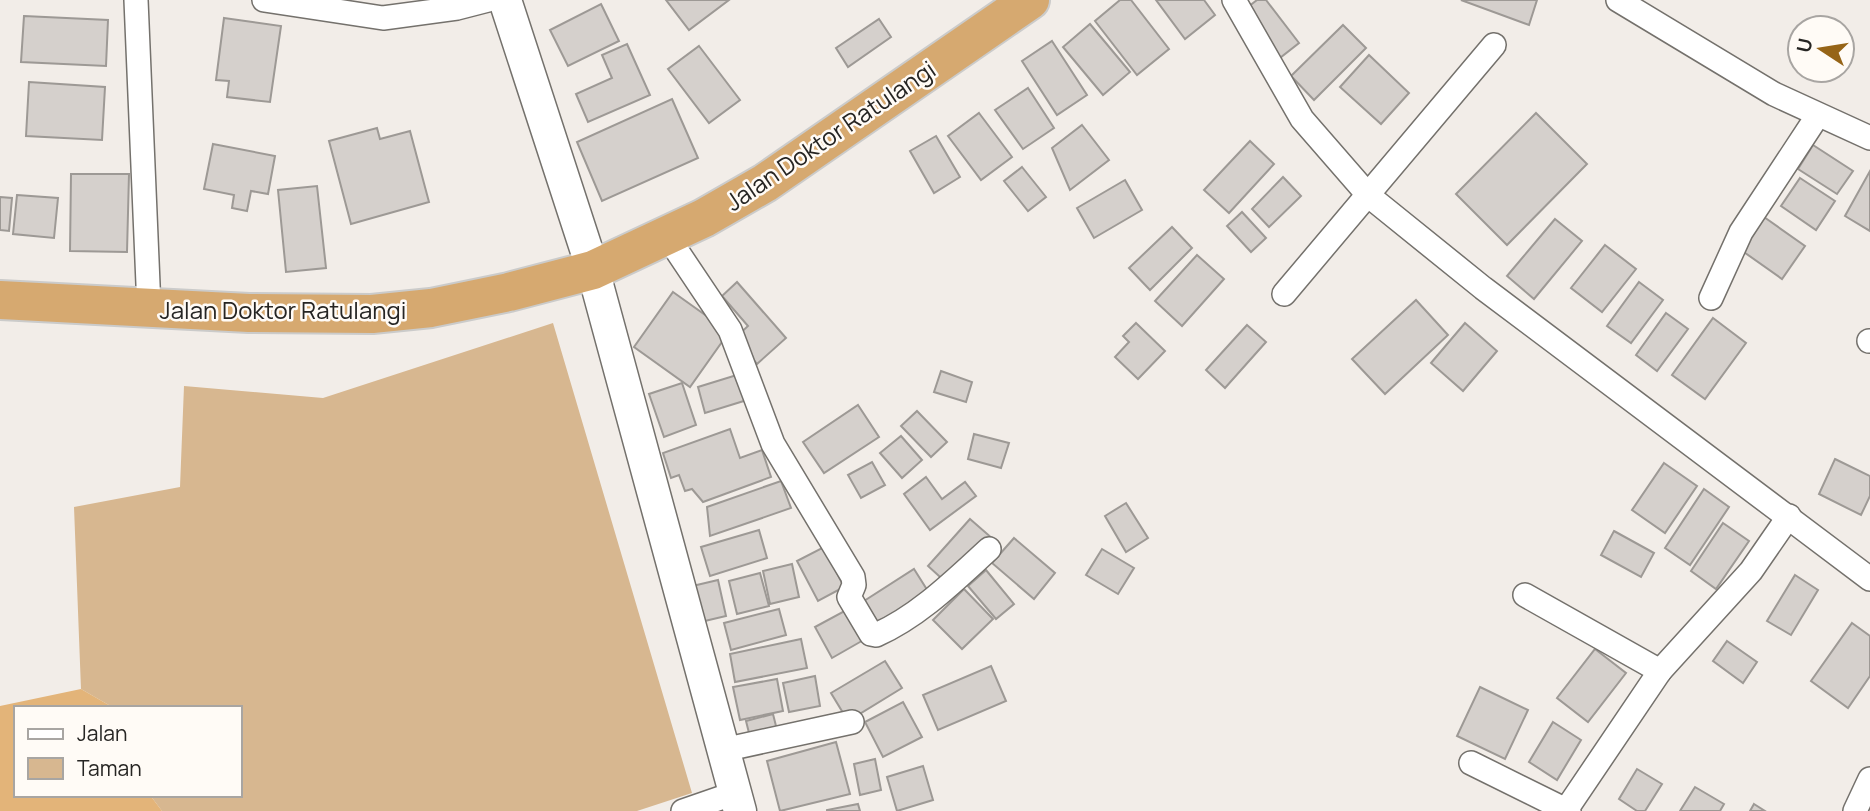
<svg xmlns="http://www.w3.org/2000/svg" width="1870" height="811" font-family="Manrope,sans-serif">
<rect width="100%" height="100%" fill="#f2ede8"/>
<!-- green -->
<path fill="#d7b790" d="M 553,323 L 692,793 L 637,811 L 162,811 L 150,795 L 240,795 L 240,708 L 114,708 L 81,689 L 74,507 L 180,487 L 184,386 L 323,398 Z"/>
<!-- forest -->
<path fill="#e3b479" d="M 81,689 L 114,708 L 16,708 L 16,795 L 150,795 L 162,811 L 0,811 L 0,706 Z"/>
<!-- building -->
<g fill="#d5d0cc" stroke="#9d9995" stroke-width="2">
<path d="M 666,0 L 729,0 L 689,30 Z"/>
<path d="M 1120,0 L 1131,0 L 1169,49 L 1137,75 L 1095,21 Z"/>
<path d="M 1156,0 L 1204,0 L 1215,15 L 1185,39 Z"/>
<path d="M 1257,0 L 1266,0 L 1299,43 L 1276,61 L 1239,14 Z"/>
<path d="M 1461,0 L 1537,0 L 1529,25 Z"/>
<path d="M 601,4 L 619,41 L 568,66 L 550,30 Z"/>
<path d="M 24,16 L 108,20 L 106,66 L 21,62 Z"/>
<path d="M 224,18 L 281,26 L 270,102 L 227,97 L 229,81 L 216,80 Z"/>
<path d="M 879,19 L 891,37 L 848,67 L 836,48 Z"/>
<path d="M 1090,24 L 1130,72 L 1103,95 L 1063,47 Z"/>
<path d="M 1343,25 L 1366,48 L 1314,100 L 1291,76 Z"/>
<path d="M 1052,41 L 1087,95 L 1057,115 L 1022,61 Z"/>
<path d="M 627,44 L 650,95 L 588,122 L 576,94 L 612,78 L 602,55 Z"/>
<path d="M 699,46 L 740,100 L 709,123 L 668,69 Z"/>
<path d="M 1369,55 L 1409,93 L 1381,124 L 1340,87 Z"/>
<path d="M 29,82 L 105,87 L 102,140 L 26,136 Z"/>
<path d="M 1028,88 L 1054,128 L 1023,149 L 995,110 Z"/>
<path d="M 672,99 L 698,158 L 602,201 L 577,142 Z"/>
<path d="M 979,113 L 1012,157 L 981,180 L 948,136 Z"/>
<path d="M 1536,113 L 1587,164 L 1507,245 L 1456,194 Z"/>
<path d="M 1082,125 L 1109,160 L 1070,190 L 1052,148 Z"/>
<path d="M 377,128 L 380,139 L 410,131 L 429,202 L 351,224 L 329,141 Z"/>
<path d="M 936,136 L 960,177 L 934,193 L 910,151 Z"/>
<path d="M 1250,141 L 1274,164 L 1229,213 L 1204,190 Z"/>
<path d="M 213,144 L 275,156 L 268,194 L 251,191 L 247,211 L 232,208 L 234,195 L 204,189 Z"/>
<path d="M 1813,145 L 1853,171 L 1837,194 L 1798,169 Z"/>
<path d="M 1022,167 L 1046,197 L 1028,211 L 1004,181 Z"/>
<path d="M 1870,171 L 1870,231 L 1845,216 Z"/>
<path d="M 71,174 L 129,174 L 127,252 L 70,251 Z"/>
<path d="M 1283,177 L 1301,196 L 1269,227 L 1252,209 Z"/>
<path d="M 1800,178 L 1835,201 L 1816,230 L 1781,206 Z"/>
<path d="M 1125,180 L 1142,210 L 1094,238 L 1077,208 Z"/>
<path d="M 317,186 L 326,268 L 286,272 L 278,190 Z"/>
<path d="M 17,195 L 58,198 L 54,238 L 13,234 Z"/>
<path d="M 0,197 L 12,198 L 9,231 L 0,230 Z"/>
<path d="M 1242,212 L 1266,238 L 1251,252 L 1227,226 Z"/>
<path d="M 1764,217 L 1805,246 L 1782,279 L 1741,250 Z"/>
<path d="M 1555,219 L 1582,241 L 1534,299 L 1507,276 Z"/>
<path d="M 1172,227 L 1192,248 L 1150,290 L 1129,268 Z"/>
<path d="M 1605,245 L 1636,269 L 1602,312 L 1571,288 Z"/>
<path d="M 1197,255 L 1224,279 L 1182,326 L 1155,301 Z"/>
<path d="M 737,282 L 786,338 L 757,364 L 735,338 L 748,326 L 722,296 Z"/>
<path d="M 1639,282 L 1663,300 L 1631,343 L 1607,326 Z"/>
<path d="M 673,292 L 729,332 L 690,387 L 634,347 Z"/>
<path d="M 1416,300 L 1448,335 L 1385,394 L 1352,359 Z"/>
<path d="M 1666,313 L 1688,329 L 1657,371 L 1636,355 Z"/>
<path d="M 1713,318 L 1746,343 L 1705,399 L 1672,375 Z"/>
<path d="M 1136,323 L 1165,351 L 1138,379 L 1115,357 L 1129,342 L 1123,336 Z"/>
<path d="M 1465,323 L 1497,351 L 1463,391 L 1431,363 Z"/>
<path d="M 1247,325 L 1266,342 L 1225,388 L 1206,370 Z"/>
<path d="M 941,371 L 972,382 L 966,402 L 934,392 Z"/>
<path d="M 740,374 L 747,400 L 705,413 L 698,387 Z"/>
<path d="M 682,383 L 696,425 L 664,437 L 649,394 Z"/>
<path d="M 858,405 L 879,437 L 824,473 L 803,442 Z"/>
<path d="M 917,411 L 947,442 L 931,457 L 901,426 Z"/>
<path d="M 730,429 L 740,458 L 762,450 L 771,477 L 703,502 L 692,489 L 685,491 L 679,475 L 671,478 L 663,453 Z"/>
<path d="M 974,434 L 1009,443 L 1001,468 L 968,459 Z"/>
<path d="M 901,436 L 922,460 L 902,478 L 880,453 Z"/>
<path d="M 1835,459 L 1870,476 L 1870,496 L 1861,515 L 1819,494 Z"/>
<path d="M 872,462 L 885,485 L 861,498 L 848,475 Z"/>
<path d="M 1664,463 L 1697,486 L 1665,533 L 1632,510 Z"/>
<path d="M 926,477 L 942,499 L 965,482 L 976,496 L 930,530 L 904,494 Z"/>
<path d="M 781,481 L 791,508 L 710,536 L 707,507 Z"/>
<path d="M 1704,489 L 1729,507 L 1690,565 L 1665,548 Z"/>
<path d="M 1126,503 L 1148,538 L 1126,552 L 1105,516 Z"/>
<path d="M 970,519 L 993,539 L 950,586 L 928,566 Z"/>
<path d="M 1723,523 L 1749,541 L 1716,589 L 1691,571 Z"/>
<path d="M 759,530 L 767,558 L 710,576 L 701,547 Z"/>
<path d="M 1614,531 L 1654,553 L 1641,577 L 1601,555 Z"/>
<path d="M 1014,538 L 1055,573 L 1034,599 L 992,563 Z"/>
<path d="M 824,547 L 844,587 L 818,601 L 797,561 Z"/>
<path d="M 1102,549 L 1134,568 L 1118,594 L 1086,575 Z"/>
<path d="M 792,564 L 799,597 L 770,604 L 763,571 Z"/>
<path d="M 914,569 L 931,596 L 880,628 L 864,601 Z"/>
<path d="M 986,570 L 1014,604 L 996,619 L 968,586 Z"/>
<path d="M 760,573 L 769,606 L 737,614 L 729,581 Z"/>
<path d="M 1795,575 L 1818,590 L 1791,635 L 1767,621 Z"/>
<path d="M 718,580 L 726,616 L 692,624 L 684,588 Z"/>
<path d="M 964,589 L 993,619 L 962,649 L 933,620 Z"/>
<path d="M 850,608 L 867,638 L 832,658 L 815,627 Z"/>
<path d="M 779,609 L 786,635 L 731,650 L 724,623 Z"/>
<path d="M 1852,623 L 1870,636 L 1870,676 L 1848,708 L 1811,681 Z"/>
<path d="M 801,639 L 807,668 L 735,682 L 730,654 Z"/>
<path d="M 1727,641 L 1757,662 L 1743,683 L 1713,661 Z"/>
<path d="M 1595,649 L 1626,673 L 1588,722 L 1557,698 Z"/>
<path d="M 885,661 L 902,688 L 848,721 L 831,693 Z"/>
<path d="M 991,666 L 1006,701 L 938,730 L 923,695 Z"/>
<path d="M 815,676 L 820,706 L 789,712 L 783,683 Z"/>
<path d="M 777,679 L 783,711 L 740,720 L 733,687 Z"/>
<path d="M 1480,687 L 1528,710 L 1505,759 L 1457,736 Z"/>
<path d="M 903,702 L 922,737 L 883,757 L 865,722 Z"/>
<path d="M 773,714 L 778,734 L 751,741 L 746,721 Z"/>
<path d="M 1553,722 L 1581,740 L 1557,780 L 1529,762 Z"/>
<path d="M 836,742 L 850,794 L 780,811 L 767,761 Z"/>
<path d="M 875,759 L 881,790 L 860,795 L 854,764 Z"/>
<path d="M 923,766 L 933,800 L 897,811 L 887,777 Z"/>
<path d="M 1637,769 L 1662,784 L 1645,811 L 1637,811 L 1619,799 Z"/>
<path d="M 1695,787 L 1724,804 L 1720,811 L 1680,811 Z"/>
<path d="M 858,804 L 860,811 L 827,811 L 827,810 Z"/>
<path d="M 1754,804 L 1765,811 L 1750,811 Z"/>
</g>
<g fill="none" stroke-linecap="round" stroke-linejoin="round">
<defs>
<g id="street">
<path d="M 136,0 L 149,308"/>
<path d="M 264,0 L 383,18 L 457,8 L 488,0"/>
<path d="M 1234,0 L 1302,119 L 1369,196 L 1483,288 L 1870,579"/>
<path d="M 1618,0 L 1774,94 L 1870,138"/>
<path d="M 667,236 L 730,330 L 773,444 L 853,577 L 854,585 L 849,597 L 871,634 L 876,635 C 919,616 955,580 989,549"/>
<path d="M 1284,294 L 1494,45"/>
<path d="M 1711,298 L 1741,232 L 1818,115"/>
<path d="M 1869,341 L 1870,341"/>
<path d="M 1525,595 L 1660,671"/>
<path d="M 723,750 L 852,722"/>
<path d="M 1471,763 L 1566,810"/>
<path d="M 683,811 L 735,793"/>
<path d="M 1569,811 L 1566,810 L 1660,671 L 1751,571 L 1789,516"/>
<path d="M 1855,811 L 1870,779"/>
</g>
<path id="secondary" d="M 505,0 L 593,270 L 740,811"/>
<path id="highway" d="M 0,300 L 249,313 L 372,314 L 431,308 L 509,292 L 593,270 L 704,218 L 765,183 L 1030,0"/>
</defs>
<!-- street casing -->
<use href="#street" stroke="#74716c" stroke-width="26"/>
<!-- secondary casing -->
<use href="#secondary" stroke="#74716c" stroke-width="35"/>
<!-- highway casing -->
<use href="#highway" stroke="#cbcbca" stroke-width="42"/>
<!-- street -->
<use href="#street" stroke="#fff" stroke-width="23"/>
<!-- secondary -->
<use href="#secondary" stroke="#fff" stroke-width="32"/>
<!-- highway -->
<use href="#highway" stroke="#d6a970" stroke-width="38"/>
</g>
<g text-anchor="middle" dominant-baseline="central" stroke-width="5" stroke-linejoin="round" paint-order="stroke">
<!-- street labels -->
<g font-size="24" fill="#262523" stroke="#fffbf6">
<text transform="translate(830 135) rotate(-34)">Jalan Doktor Ratulangi</text>
<text x="283" y="309">Jalan Doktor Ratulangi</text>
</g>
</g>
<!-- legend -->
<rect x="14" y="706" width="228" height="91" fill="#fffbf6" stroke="#a8a5a2" stroke-width="2"/>
<rect x="28" y="729" width="35" height="10" fill="#ffffff" stroke="#a8a5a2" stroke-width="2"/>
<text x="77" y="741" font-size="21" fill="#262523">Jalan</text>
<rect x="28" y="758" width="35" height="21" fill="#d7b790" stroke="#a8a5a2" stroke-width="2"/>
<text x="77" y="776" font-size="21" fill="#262523">Taman</text>
<!-- north arrow -->
<g transform="translate(1821 49) rotate(282)"><circle r="33" fill="#fffbf6" stroke="#a8a5a2" stroke-width="2"/>
<path d="M0-5L12 26L0 18L-12 26Z" fill="#966417"/>
<text y="-10" font-size="19" font-weight="bold" text-anchor="middle" fill="#262523">U</text>
</g>
</svg>
